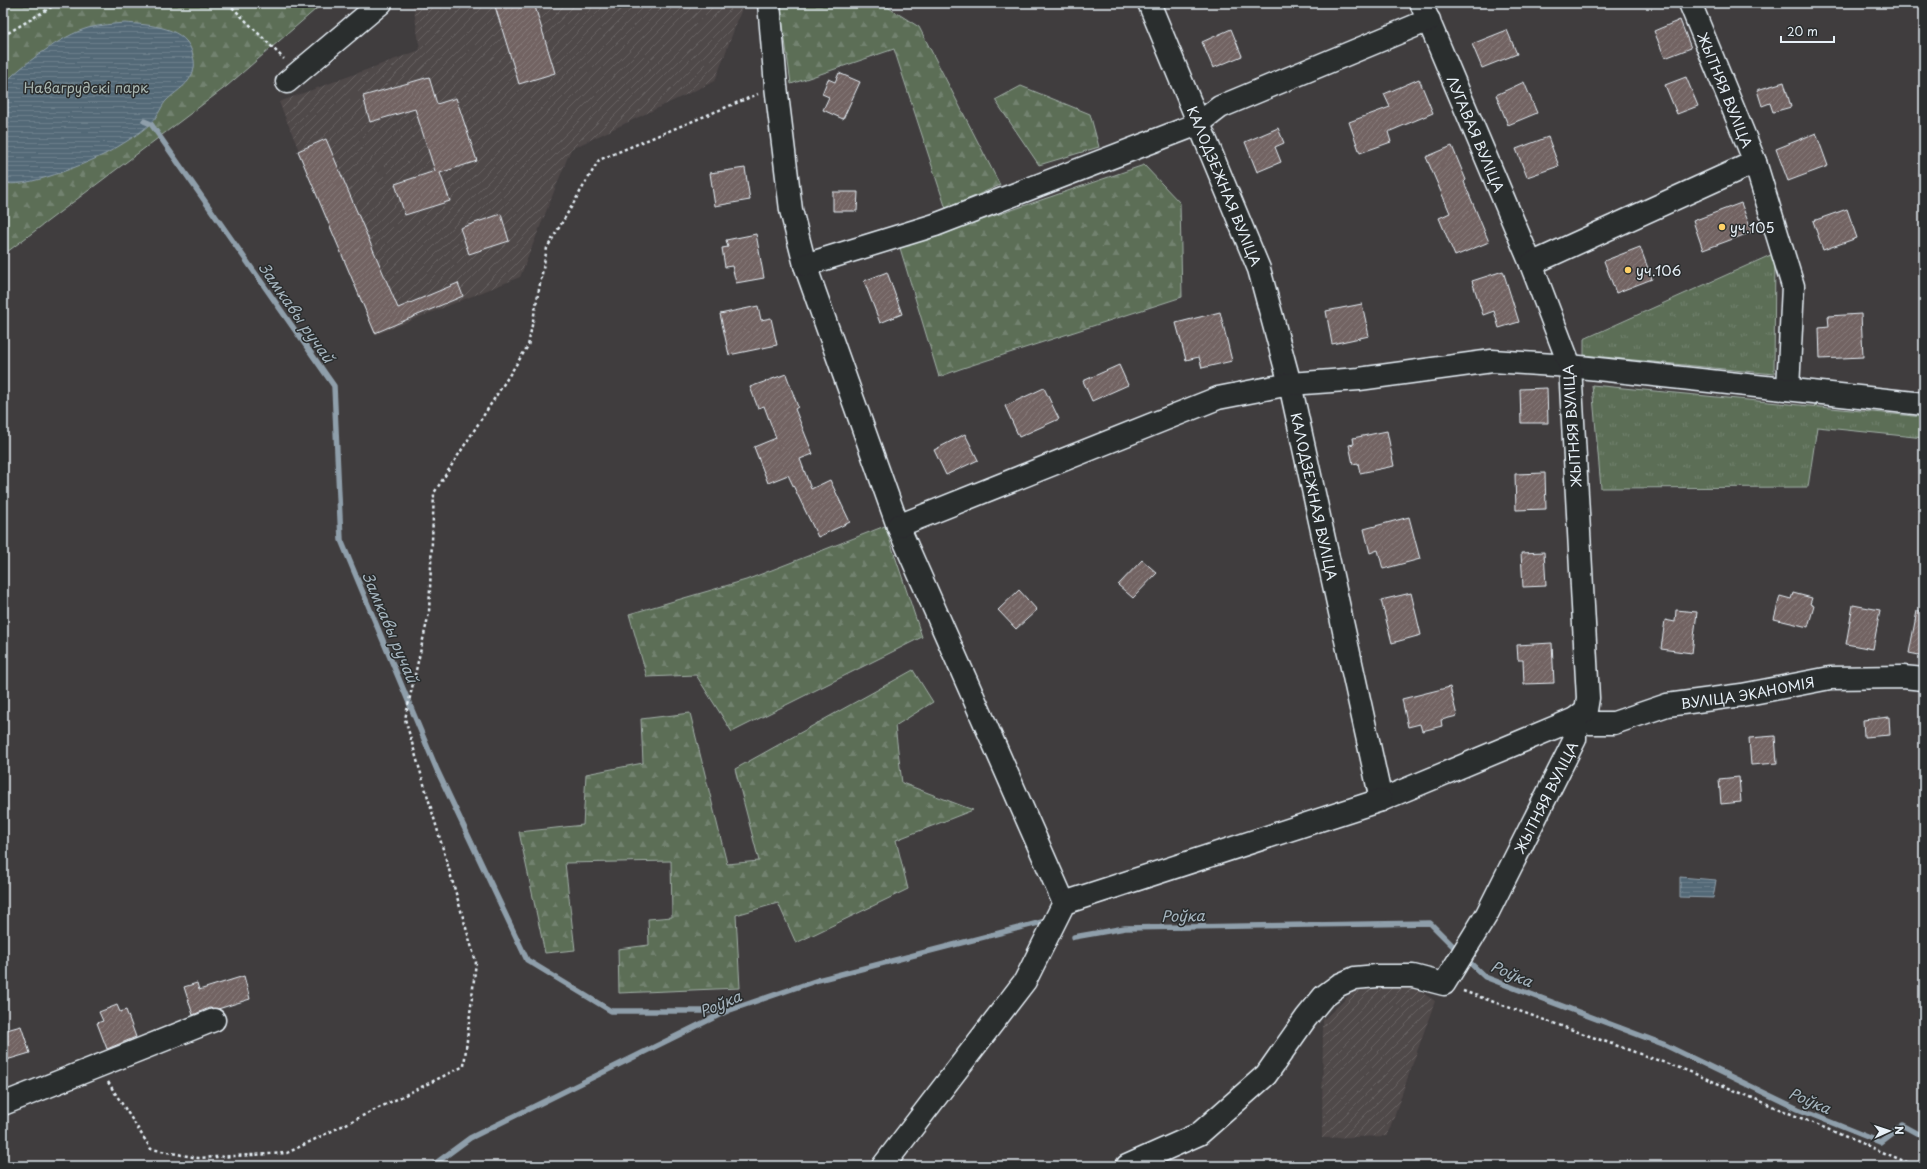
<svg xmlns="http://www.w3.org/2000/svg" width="1927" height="1169" font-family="'Playpen Sans',sans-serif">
<defs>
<pattern id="industrial-furrows" width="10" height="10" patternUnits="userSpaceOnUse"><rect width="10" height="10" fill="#4f4849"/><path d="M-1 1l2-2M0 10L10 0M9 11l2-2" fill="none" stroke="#686364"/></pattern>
<pattern id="grass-tufts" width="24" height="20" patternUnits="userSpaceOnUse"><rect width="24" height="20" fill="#5c6e57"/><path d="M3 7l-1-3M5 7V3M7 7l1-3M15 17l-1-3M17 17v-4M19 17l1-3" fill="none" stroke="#738370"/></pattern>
<pattern id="forest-firs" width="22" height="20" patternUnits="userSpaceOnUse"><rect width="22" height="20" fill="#5c6e57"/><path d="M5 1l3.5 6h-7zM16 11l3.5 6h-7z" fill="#738370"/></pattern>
<pattern id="water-rules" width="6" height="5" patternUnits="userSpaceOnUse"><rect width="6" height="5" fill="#536977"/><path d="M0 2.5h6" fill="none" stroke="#6c7f8b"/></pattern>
<pattern id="building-hatch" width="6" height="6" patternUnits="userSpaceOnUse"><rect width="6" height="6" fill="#726362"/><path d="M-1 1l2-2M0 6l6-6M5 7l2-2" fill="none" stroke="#867a79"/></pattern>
</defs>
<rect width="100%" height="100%" fill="#403d3e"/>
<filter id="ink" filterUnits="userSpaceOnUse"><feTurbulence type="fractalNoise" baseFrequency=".025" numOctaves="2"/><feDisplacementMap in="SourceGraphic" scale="8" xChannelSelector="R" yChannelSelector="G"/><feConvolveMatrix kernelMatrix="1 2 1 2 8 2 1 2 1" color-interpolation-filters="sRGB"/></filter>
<g filter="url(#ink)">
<!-- industrial -->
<g fill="url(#industrial-furrows)">
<path d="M 413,3 L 744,3 L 715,81 L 571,149 L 520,277 L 375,335 L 279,102 L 420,50 Z"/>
<path d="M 1412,986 L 1435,1001 L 1387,1136 L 1322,1138 L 1323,1020 L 1354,991 Z"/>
</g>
<!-- grass -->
<g fill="url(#grass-tufts)" stroke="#a2b0a8">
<path d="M 1775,253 L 1774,374 L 1584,355 L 1584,339 Z"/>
<path d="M 1592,385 L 1924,417 L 1924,438 L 1817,427 L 1808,487 L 1601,488 Z"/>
</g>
<!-- forest -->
<g fill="url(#forest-firs)" stroke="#a2b0a8">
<path d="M 3,3 L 323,3 L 227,86 L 3,255 Z"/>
<path d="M 780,3 L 881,3 L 919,27 L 1000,185 L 946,209 L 894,49 L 791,84 Z"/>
<path d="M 1021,86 L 1090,114 L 1099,147 L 1039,165 L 995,100 Z"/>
<path d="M 1144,165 L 1180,203 L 1182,297 L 960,369 L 939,377 L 900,248 Z"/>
<path d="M 885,526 L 922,637 L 732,732 L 696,675 L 647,677 L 629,614 L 746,580 Z"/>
<path d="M 913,670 L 933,702 L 895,726 L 902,783 L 973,810 L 896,840 L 908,889 L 796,943 L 778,903 L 736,915 L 740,988 L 619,993 L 618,949 L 649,945 L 648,919 L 672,917 L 671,861 L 565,863 L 575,950 L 545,953 L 519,832 L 583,825 L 586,774 L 643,763 L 641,719 L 690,713 L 727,864 L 759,861 L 735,769 Z"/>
</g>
<!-- water -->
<g fill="url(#water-rules)" stroke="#8f9fab">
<path d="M 125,23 C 149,25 188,26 193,56 C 195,63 195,69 191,76 C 187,86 173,93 165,102 C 160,109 157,118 150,124 C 138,135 121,145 107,153 C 88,163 21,191 3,182 L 3,85 C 20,66 63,35 88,28 C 100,25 113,24 125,23 Z"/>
<path d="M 1680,877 L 1716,880 L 1713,898 L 1680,897 Z"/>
</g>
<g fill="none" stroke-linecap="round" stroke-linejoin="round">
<!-- stream -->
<g stroke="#8f9fab" stroke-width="5.5">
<path d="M 144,121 L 151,124 L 334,386 L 341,540 L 437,770 L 527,960 L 611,1011 L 727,1011"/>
<path d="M 1074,937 L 1125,928 L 1430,923 L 1459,952"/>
<path d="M 1465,958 L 1485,977 L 1663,1044 L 1798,1109 L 1880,1142 L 1902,1125 L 1924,1137"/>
<path d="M 432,1166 L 470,1138 L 727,1011 L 818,980 L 1042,922"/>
</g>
</g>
<!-- building -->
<g fill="url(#building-hatch)" stroke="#e8f1f8">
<path d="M 494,3 L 534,3 L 555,73 L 519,84 Z"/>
<path d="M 1680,20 L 1691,48 L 1665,58 L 1654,31 Z"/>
<path d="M 1231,29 L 1242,56 L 1213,68 L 1202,42 Z"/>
<path d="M 1507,30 L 1517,54 L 1482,68 L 1472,44 Z"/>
<path d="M 839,73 L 860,82 L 843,119 L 823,110 L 829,97 L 822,94 L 828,79 L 835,82 Z"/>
<path d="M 429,77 L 437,104 L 456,98 L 477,161 L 440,173 L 450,201 L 405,215 L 395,184 L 435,171 L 415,109 L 370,122 L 363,96 Z"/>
<path d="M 1686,77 L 1698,106 L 1677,114 L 1665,85 Z"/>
<path d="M 1419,79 L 1433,113 L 1388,132 L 1391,142 L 1360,153 L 1349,122 L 1390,107 L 1384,94 Z"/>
<path d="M 1524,82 L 1537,113 L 1508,125 L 1496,95 Z"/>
<path d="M 1784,82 L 1791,107 L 1773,112 L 1770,103 L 1762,106 L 1757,90 Z"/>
<path d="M 1278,128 L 1284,143 L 1275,147 L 1281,162 L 1257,172 L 1245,142 Z"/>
<path d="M 1816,133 L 1828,166 L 1788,181 L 1776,149 Z"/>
<path d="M 1548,137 L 1559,166 L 1527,177 L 1516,149 Z"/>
<path d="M 326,139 L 398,308 L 458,283 L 463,296 L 375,333 L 298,151 Z"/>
<path d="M 1452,146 L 1466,180 L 1464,182 L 1489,242 L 1455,256 L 1439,218 L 1450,213 L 1426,157 Z"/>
<path d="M 745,168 L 750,200 L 715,206 L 710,173 Z"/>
<path d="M 833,192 L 858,192 L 857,211 L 833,211 Z"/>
<path d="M 1741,203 L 1752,232 L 1703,250 L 1693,221 Z"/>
<path d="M 1847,209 L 1857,238 L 1823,250 L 1813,221 Z"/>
<path d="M 501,214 L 509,241 L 469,254 L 460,228 Z"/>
<path d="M 756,234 L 764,278 L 736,283 L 732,266 L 725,267 L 722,248 L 728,247 L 726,240 Z"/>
<path d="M 1640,247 L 1652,279 L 1616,293 L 1604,261 Z"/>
<path d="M 1503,271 L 1519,322 L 1499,328 L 1494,311 L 1483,315 L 1472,281 Z"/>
<path d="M 887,272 L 902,314 L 880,323 L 864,281 Z"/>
<path d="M 1362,304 L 1369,336 L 1332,344 L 1326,311 Z"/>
<path d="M 758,306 L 761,320 L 771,318 L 777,345 L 729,355 L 720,314 Z"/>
<path d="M 1220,312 L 1232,361 L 1202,368 L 1199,357 L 1186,360 L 1176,323 Z"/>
<path d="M 1861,314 L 1863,357 L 1820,359 L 1819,328 L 1829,327 L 1828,316 Z"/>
<path d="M 1119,365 L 1128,385 L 1092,401 L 1083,381 Z"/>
<path d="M 786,374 L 798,407 L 795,409 L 813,454 L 800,459 L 811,489 L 830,480 L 850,522 L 818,537 L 788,475 L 768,483 L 754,447 L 776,438 L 764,406 L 758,408 L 750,387 Z"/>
<path d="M 1044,388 L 1059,419 L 1019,437 L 1005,406 Z"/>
<path d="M 1547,388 L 1548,423 L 1521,423 L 1520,389 Z"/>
<path d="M 1387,431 L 1394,466 L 1360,473 L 1358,463 L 1353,464 L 1349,445 L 1354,444 L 1353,438 Z"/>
<path d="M 965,434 L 978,460 L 946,475 L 934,450 Z"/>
<path d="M 1545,473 L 1546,509 L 1516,510 L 1515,474 Z"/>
<path d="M 1409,517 L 1420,559 L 1383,569 L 1378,550 L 1370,553 L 1364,529 Z"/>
<path d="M 1544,552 L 1546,586 L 1523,587 L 1521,553 Z"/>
<path d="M 1142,560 L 1157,573 L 1133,598 L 1118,585 Z"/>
<path d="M 1019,590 L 1037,610 L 1016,629 L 998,610 Z"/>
<path d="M 1411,593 L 1421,635 L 1392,643 L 1381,600 Z"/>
<path d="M 1793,593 L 1812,598 L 1810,604 L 1814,606 L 1808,627 L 1774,619 L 1780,596 L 1791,599 Z"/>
<path d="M 1853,605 L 1880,610 L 1873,649 L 1846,644 Z"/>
<path d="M 1676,610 L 1697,612 L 1692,653 L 1661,649 L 1665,620 L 1675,622 Z"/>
<path d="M 1917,611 L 1924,611 L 1924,656 L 1909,653 Z"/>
<path d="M 1552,643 L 1554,683 L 1524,684 L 1523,660 L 1518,660 L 1517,645 Z"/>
<path d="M 1450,687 L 1457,716 L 1441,720 L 1442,726 L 1422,731 L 1420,724 L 1408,727 L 1402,699 Z"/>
<path d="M 1889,717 L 1890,735 L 1864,737 L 1863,720 Z"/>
<path d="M 1775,736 L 1777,763 L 1751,765 L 1749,738 Z"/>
<path d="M 1739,777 L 1741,802 L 1721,804 L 1719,779 Z"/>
<path d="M 244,976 L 250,999 L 218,1009 L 209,1008 L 193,1015 L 184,987 L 197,983 L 199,990 Z"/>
<path d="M 117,1005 L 120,1012 L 126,1010 L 136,1037 L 107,1049 L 97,1023 L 103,1021 L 99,1012 Z"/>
<path d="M 21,1026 L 30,1053 L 3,1061 L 3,1031 Z"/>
</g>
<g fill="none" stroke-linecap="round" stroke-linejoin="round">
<defs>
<g id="minor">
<path d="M 769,3 L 776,86 L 791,210 L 805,265 L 898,526 L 1064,903"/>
<path id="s1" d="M 1149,3 L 1259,269 L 1290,384 L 1381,800 L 1575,719 L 1590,723 L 1614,723 L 1667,705 L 1742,695 L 1830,678 L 1903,677 L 1924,679"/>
<path id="s2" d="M 1421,3 L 1531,264"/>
<path d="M 287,82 L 381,3"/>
<path d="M 1755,162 L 1793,286 L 1788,389"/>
<path d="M 805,265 L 935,225 L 1198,124 L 1220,107 L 1429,20"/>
<path d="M 898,526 L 1218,398 L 1290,384 L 1359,379 L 1492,361 L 1570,366 L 1924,404"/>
<path d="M 3,1104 L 214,1020"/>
<path d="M 883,1166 L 1025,981 L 1064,903 L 1381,800"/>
<path id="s3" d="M 1127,1166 L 1199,1134 L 1266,1075 L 1306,1018 L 1324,996 L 1339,985 L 1355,978 L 1377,976 L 1413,976 L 1444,984 L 1487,914 L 1575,739 L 1575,719 L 1586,710 L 1588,698 L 1570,366 L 1531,264 L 1755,162 L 1690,3"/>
</g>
</defs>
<!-- minor casing -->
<use href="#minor" stroke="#e8f1f8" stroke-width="25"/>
<!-- path -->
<g stroke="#e8f1f8" stroke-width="2.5" stroke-dasharray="3 3" stroke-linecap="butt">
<path d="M 228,3 L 284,59"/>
<path d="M 3,36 L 58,3"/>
<path d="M 1463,991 L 1688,1071 L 1916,1166"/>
<path d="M 108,1082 L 151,1149 L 198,1158 L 287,1153 L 464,1066 L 476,962 L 405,719 L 429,613 L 434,493 L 528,346 L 547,248 L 599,160 L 758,94"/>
</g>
<!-- minor -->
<use href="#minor" stroke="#2a2d2e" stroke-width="22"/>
</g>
</g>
<!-- markers -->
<g fill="#ffd166" stroke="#2a2d2e" stroke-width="1.5">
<circle cx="1722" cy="227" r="4"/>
<circle cx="1628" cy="270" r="4"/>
</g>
<g text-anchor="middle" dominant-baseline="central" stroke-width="3" stroke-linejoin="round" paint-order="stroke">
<!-- park labels -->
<g font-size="14" fill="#a9b6b0" stroke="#2a2d2e">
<text x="86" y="87">Навагрудскі парк</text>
</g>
<!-- street labels -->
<g font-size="14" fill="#e8f1f8" stroke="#2a2d2e">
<text transform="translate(1725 90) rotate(68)">ЖЫТНЯЯ ВУЛІЦА</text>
<text stroke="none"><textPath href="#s2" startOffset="142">ЛУГАВАЯ ВУЛІЦА</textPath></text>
<text stroke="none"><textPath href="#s1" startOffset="198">КАЛОДЗЕЖНАЯ ВУЛІЦА</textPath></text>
<text transform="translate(1572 426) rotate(-94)">ЖЫТНЯЯ ВУЛІЦА</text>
<text stroke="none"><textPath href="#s1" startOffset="522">КАЛОДЗЕЖНАЯ ВУЛІЦА</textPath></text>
<text stroke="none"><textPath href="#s1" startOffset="1220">ВУЛІЦА ЭКАНОМІЯ</textPath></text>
<text stroke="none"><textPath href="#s3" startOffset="605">ЖЫТНЯЯ ВУЛІЦА</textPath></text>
</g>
<!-- poi labels -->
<g font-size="14" fill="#e8f1f8" stroke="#2a2d2e" text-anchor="start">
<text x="1730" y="227">уч.105</text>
<text x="1636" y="270">уч.106</text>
</g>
<!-- water labels -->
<g font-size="15" font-style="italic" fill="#a5b4be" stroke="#2a2d2e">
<text transform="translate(297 312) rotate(55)">Замкавы ручай</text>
<text transform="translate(391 627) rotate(67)">Замкавы ручай</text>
<text transform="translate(1183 915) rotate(-1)">Роўка</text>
<text transform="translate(1512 973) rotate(23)">Роўка</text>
<text transform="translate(720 1003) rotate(-23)">Роўка</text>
<text transform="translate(1810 1100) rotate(23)">Роўка</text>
</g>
</g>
<!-- margin -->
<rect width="1927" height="1169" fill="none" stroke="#2a2d2e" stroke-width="16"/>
<rect x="8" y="8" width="1911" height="1153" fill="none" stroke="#e8f1f8" stroke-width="1.5" filter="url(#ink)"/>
<!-- north arrow -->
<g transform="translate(1889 1131) rotate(87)" stroke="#2a2d2e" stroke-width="3" paint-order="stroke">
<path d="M0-3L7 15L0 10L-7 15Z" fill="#e8f1f8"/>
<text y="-6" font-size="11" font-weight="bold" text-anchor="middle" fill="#e8f1f8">N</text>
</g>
<!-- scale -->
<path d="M1781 36v6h53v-6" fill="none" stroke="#e8f1f8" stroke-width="2"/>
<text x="1787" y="36" font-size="12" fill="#e8f1f8" stroke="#2a2d2e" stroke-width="3" paint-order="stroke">20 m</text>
</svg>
